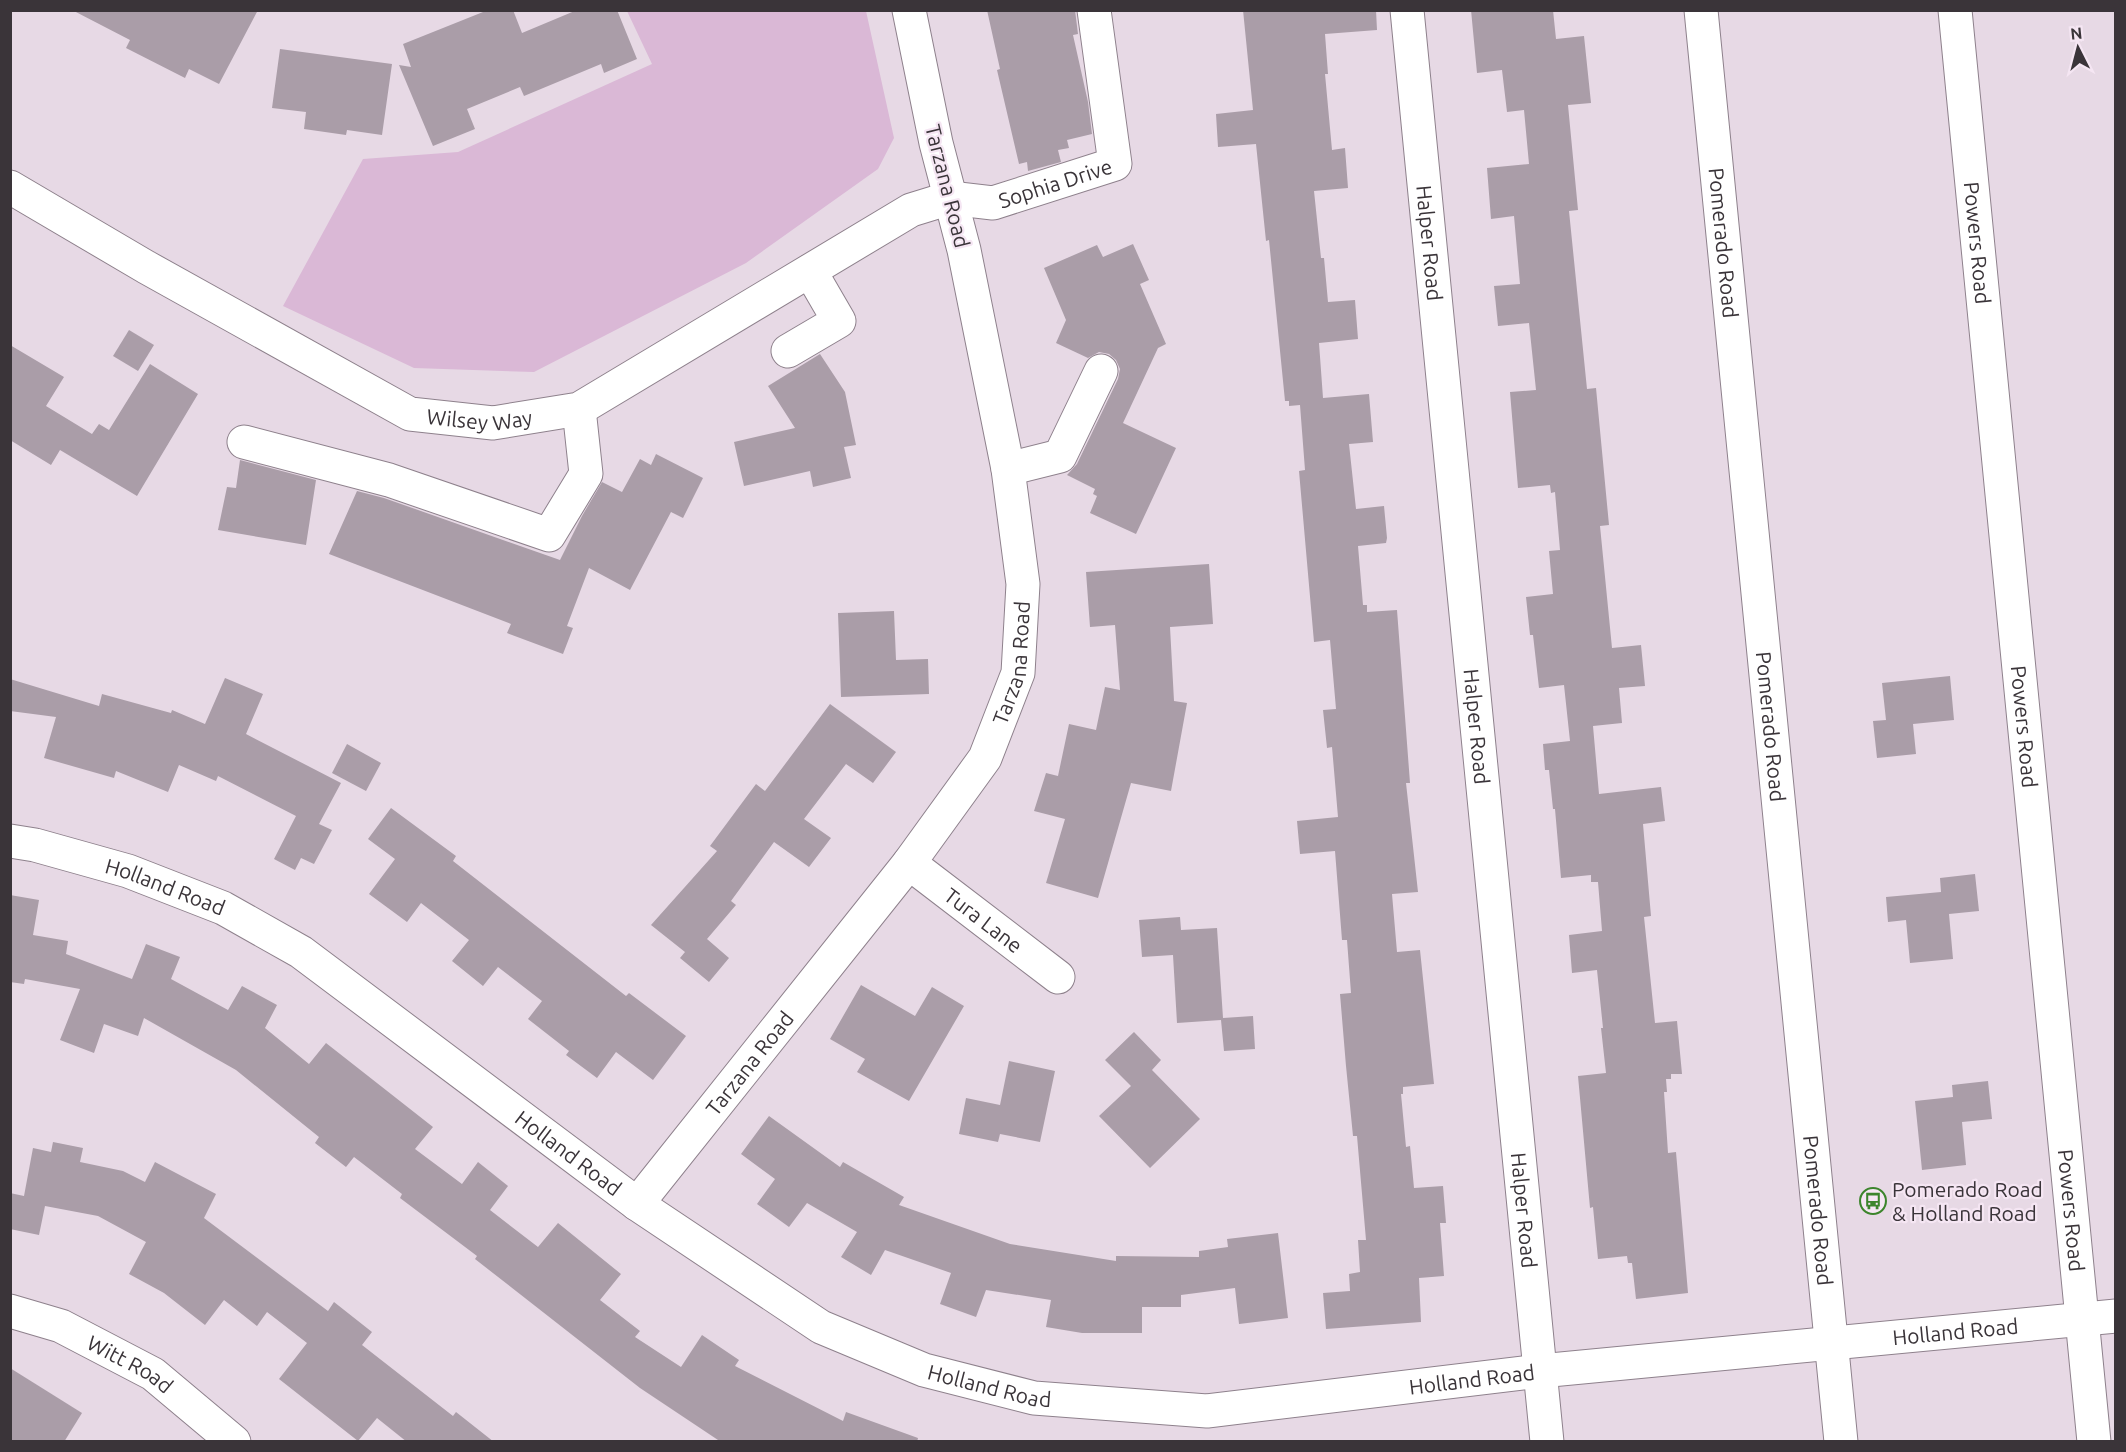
<svg xmlns="http://www.w3.org/2000/svg" width="2126" height="1452" font-family="Ubuntu,sans-serif">
<rect width="100%" height="100%" fill="#e7d9e5"/>
<!-- green -->
<path fill="#dab8d6" d="M 627,11 L 866,11 L 894,138 L 878,169 L 746,263 L 534,372 L 414,368 L 283,306 L 363,159 L 458,152 L 652,64 Z"/>
<!-- building -->
<g fill="#aa9da8">
<path d="M 72,10 L 258,10 L 219,84 L 189,69 L 185,78 L 126,48 L 130,40 Z"/>
<path d="M 488,10 L 513,10 L 522,33 L 577,10 L 617,10 L 637,59 L 604,73 L 601,64 L 524,96 L 520,87 L 467,109 L 475,129 L 433,146 L 399,65 L 411,67 L 403,44 Z"/>
<path d="M 987,10 L 1075,10 L 1078,34 L 1073,35 L 1088,102 L 1092,134 L 1067,140 L 1069,148 L 1058,150 L 1061,162 L 1028,171 L 1027,162 L 1019,164 L 997,70 L 1000,69 Z"/>
<path d="M 1243,10 L 1376,10 L 1377,30 L 1325,34 L 1328,74 L 1325,74 L 1332,150 L 1345,148 L 1348,188 L 1314,191 L 1321,258 L 1324,258 L 1328,302 L 1355,300 L 1358,339 L 1319,343 L 1323,398 L 1369,394 L 1373,442 L 1349,444 L 1356,509 L 1384,506 L 1387,538 L 1386,543 L 1358,546 L 1363,605 L 1367,605 L 1367,612 L 1397,610 L 1410,783 L 1406,783 L 1418,892 L 1392,894 L 1397,952 L 1420,950 L 1434,1084 L 1403,1087 L 1403,1094 L 1401,1094 L 1406,1147 L 1410,1146 L 1414,1188 L 1443,1186 L 1446,1223 L 1440,1223 L 1444,1276 L 1419,1278 L 1421,1322 L 1326,1329 L 1323,1293 L 1350,1291 L 1349,1274 L 1360,1272 L 1358,1240 L 1366,1240 L 1357,1136 L 1353,1136 L 1346,1066 L 1340,994 L 1351,993 L 1347,940 L 1342,940 L 1335,851 L 1300,854 L 1297,821 L 1338,817 L 1332,747 L 1327,748 L 1323,710 L 1336,709 L 1330,640 L 1314,642 L 1299,471 L 1305,470 L 1300,405 L 1289,406 L 1289,401 L 1285,401 L 1269,240 L 1266,241 L 1256,144 L 1218,147 L 1216,114 L 1253,110 Z"/>
<path d="M 1471,10 L 1553,10 L 1556,39 L 1584,36 L 1591,103 L 1568,105 L 1578,210 L 1569,211 L 1587,389 L 1596,388 L 1609,525 L 1600,526 L 1612,648 L 1641,645 L 1645,686 L 1619,688 L 1622,723 L 1593,726 L 1599,794 L 1661,787 L 1665,821 L 1643,824 L 1651,916 L 1644,917 L 1655,1023 L 1677,1021 L 1682,1074 L 1671,1074 L 1671,1079 L 1666,1079 L 1667,1092 L 1664,1092 L 1668,1153 L 1676,1152 L 1688,1293 L 1636,1299 L 1632,1263 L 1628,1263 L 1627,1256 L 1598,1259 L 1593,1207 L 1590,1208 L 1578,1076 L 1606,1073 L 1601,1028 L 1603,1028 L 1597,970 L 1572,973 L 1569,935 L 1602,931 L 1598,882 L 1591,882 L 1591,875 L 1561,878 L 1555,809 L 1553,809 L 1549,770 L 1545,770 L 1543,744 L 1570,741 L 1564,685 L 1539,688 L 1533,635 L 1530,635 L 1526,597 L 1553,594 L 1549,551 L 1560,550 L 1555,492 L 1551,493 L 1550,485 L 1518,488 L 1510,392 L 1536,390 L 1529,323 L 1498,326 L 1494,286 L 1520,284 L 1514,216 L 1491,219 L 1487,168 L 1529,164 L 1524,110 L 1507,112 L 1502,70 L 1477,73 Z"/>
<path d="M 280,49 L 392,64 L 382,135 L 347,130 L 346,135 L 304,129 L 306,112 L 272,108 Z"/>
<path d="M 1133,244 L 1149,280 L 1140,284 L 1166,344 L 1158,348 L 1123,423 L 1176,448 L 1136,534 L 1090,513 L 1097,496 L 1093,494 L 1095,489 L 1067,475 L 1077,464 L 1118,379 L 1120,369 L 1116,360 L 1109,354 L 1099,352 L 1088,358 L 1056,343 L 1066,320 L 1044,268 L 1097,245 L 1103,257 Z"/>
<path d="M 129,330 L 154,345 L 138,371 L 113,356 Z"/>
<path d="M 10,345 L 64,377 L 46,406 L 92,434 L 99,424 L 109,430 L 150,364 L 198,394 L 137,496 L 60,450 L 51,465 L 10,440 Z"/>
<path d="M 820,354 L 845,392 L 856,445 L 844,447 L 851,478 L 813,487 L 810,471 L 744,486 L 734,442 L 795,428 L 768,386 Z"/>
<path d="M 656,454 L 703,478 L 683,518 L 671,512 L 630,590 L 589,568 L 567,626 L 573,628 L 563,654 L 507,633 L 511,624 L 329,554 L 357,491 L 384,498 L 560,560 L 582,516 L 602,482 L 622,492 L 640,459 L 651,465 Z"/>
<path d="M 240,460 L 316,480 L 306,545 L 218,530 L 227,487 L 236,488 Z"/>
<path d="M 1209,564 L 1213,624 L 1170,627 L 1174,701 L 1187,703 L 1171,791 L 1131,783 L 1098,898 L 1046,883 L 1065,819 L 1034,811 L 1046,773 L 1058,776 L 1069,724 L 1096,730 L 1105,687 L 1120,690 L 1115,625 L 1090,627 L 1086,572 Z"/>
<path d="M 894,611 L 896,660 L 928,659 L 929,694 L 841,697 L 838,613 Z"/>
<path d="M 1950,676 L 1954,720 L 1913,724 L 1916,754 L 1877,758 L 1873,721 L 1886,720 L 1882,683 Z"/>
<path d="M 225,678 L 263,694 L 246,734 L 341,783 L 319,824 L 332,830 L 314,864 L 301,858 L 295,870 L 274,859 L 296,816 L 218,776 L 216,781 L 179,765 L 168,792 L 116,771 L 114,778 L 44,758 L 56,717 L 10,711 L 10,679 L 99,706 L 102,694 L 171,713 L 172,710 L 205,724 Z"/>
<path d="M 830,704 L 896,752 L 873,783 L 846,764 L 804,819 L 831,838 L 809,867 L 774,842 L 731,901 L 736,905 L 707,939 L 729,958 L 709,982 L 680,958 L 685,952 L 651,925 L 717,851 L 710,846 L 756,784 L 765,791 Z"/>
<path d="M 347,744 L 381,763 L 366,791 L 332,773 Z"/>
<path d="M 391,808 L 456,856 L 453,861 L 626,996 L 629,993 L 686,1036 L 653,1080 L 616,1052 L 597,1078 L 566,1055 L 569,1051 L 528,1019 L 542,1001 L 498,967 L 483,986 L 452,961 L 469,940 L 421,903 L 407,922 L 369,894 L 395,859 L 368,839 Z"/>
<path d="M 1975,874 L 1979,911 L 1949,914 L 1953,959 L 1910,963 L 1906,920 L 1888,922 L 1886,897 L 1941,892 L 1940,878 Z"/>
<path d="M 10,895 L 39,900 L 33,935 L 68,941 L 66,954 L 132,979 L 146,944 L 180,957 L 171,979 L 228,1010 L 242,986 L 277,1005 L 265,1028 L 309,1064 L 326,1043 L 433,1127 L 415,1149 L 462,1184 L 478,1162 L 508,1186 L 490,1210 L 538,1247 L 558,1223 L 621,1274 L 600,1300 L 640,1331 L 635,1337 L 681,1367 L 702,1335 L 739,1360 L 735,1366 L 843,1421 L 846,1412 L 918,1438 L 917,1442 L 721,1442 L 640,1388 L 475,1259 L 477,1256 L 400,1198 L 402,1194 L 354,1157 L 346,1167 L 315,1143 L 319,1137 L 236,1070 L 144,1018 L 138,1036 L 104,1024 L 94,1053 L 60,1040 L 80,989 L 25,979 L 24,984 L 10,982 Z"/>
<path d="M 1180,917 L 1181,930 L 1217,928 L 1223,1018 L 1253,1016 L 1255,1049 L 1224,1051 L 1221,1020 L 1177,1023 L 1173,955 L 1142,957 L 1139,920 Z"/>
<path d="M 861,985 L 915,1016 L 932,987 L 964,1006 L 909,1101 L 857,1072 L 865,1059 L 830,1039 Z"/>
<path d="M 1134,1032 L 1161,1060 L 1152,1070 L 1200,1119 L 1150,1168 L 1099,1116 L 1131,1086 L 1105,1060 Z"/>
<path d="M 1009,1061 L 1055,1071 L 1040,1142 L 1000,1134 L 998,1142 L 959,1134 L 966,1098 L 1000,1105 Z"/>
<path d="M 1988,1081 L 1992,1119 L 1962,1122 L 1966,1165 L 1922,1170 L 1915,1101 L 1953,1097 L 1952,1085 Z"/>
<path d="M 769,1116 L 840,1167 L 843,1162 L 904,1197 L 899,1205 L 1010,1244 L 1116,1261 L 1116,1256 L 1199,1257 L 1199,1251 L 1228,1247 L 1227,1239 L 1278,1233 L 1288,1318 L 1239,1324 L 1235,1288 L 1181,1295 L 1181,1307 L 1142,1307 L 1142,1333 L 1082,1333 L 1046,1327 L 1051,1300 L 986,1290 L 976,1317 L 940,1304 L 951,1273 L 885,1250 L 871,1275 L 841,1257 L 857,1232 L 807,1203 L 789,1227 L 757,1204 L 775,1179 L 741,1154 Z"/>
<path d="M 53,1142 L 83,1148 L 80,1162 L 123,1171 L 145,1182 L 155,1162 L 216,1194 L 204,1218 L 328,1311 L 334,1302 L 372,1332 L 362,1345 L 453,1416 L 456,1412 L 494,1442 L 407,1442 L 377,1418 L 358,1441 L 279,1379 L 307,1343 L 267,1312 L 257,1326 L 224,1300 L 205,1325 L 164,1293 L 129,1274 L 146,1242 L 98,1216 L 45,1206 L 39,1235 L 10,1229 L 10,1193 L 24,1196 L 33,1148 L 51,1152 Z"/>
<path d="M 10,1368 L 82,1413 L 64,1442 L 10,1442 Z"/>
</g>
<g fill="none" stroke-linecap="round" stroke-linejoin="round">
<defs>
<g id="minor">
<path id="s1" d="M 1407,10 L 1547,1442"/>
<path id="s2" d="M 1955,10 L 2094,1442"/>
<path id="s3" d="M 10,187 L 146,267 L 410,414 L 493,423 L 579,409 L 911,210 L 950,198 L 993,203 L 1115,164 L 1094,10"/>
<path d="M 788,351 L 839,321 L 810,271"/>
<path d="M 244,442 L 389,480 L 549,535 L 586,474 L 579,409"/>
<path d="M 1008,469 L 1060,456 L 1101,371"/>
<path id="s4" d="M 10,841 L 35,845 L 128,871 L 223,908 L 301,952 L 637,1204 L 821,1327 L 924,1370 L 1034,1398 L 1207,1411 L 1540,1371 L 2116,1316"/>
<path id="s5" d="M 909,863 L 1058,977"/>
<path id="s6" d="M 637,1204 L 909,863 L 985,758 L 1018,673 L 1023,584 L 1008,469 L 964,250 L 936,143 L 909,10"/>
<path id="s7" d="M 10,1311 L 61,1326 L 153,1374 L 234,1442"/>
</g>
<g id="major">
<path id="s8" d="M 1701,10 L 1841,1442"/>
</g>
</defs>
<!-- minor casing -->
<use href="#minor" stroke="#8e818c" stroke-width="35"/>
<!-- major casing -->
<use href="#major" stroke="#8e818c" stroke-width="35"/>
<!-- minor -->
<use href="#minor" stroke="#fff" stroke-width="33"/>
<!-- major -->
<use href="#major" stroke="#fff" stroke-width="33"/>
</g>
<!-- icons -->
<defs>
<symbol id="bus-ring" viewBox="-11 -11 22 22"><circle r="9.5" fill="#f5e6f3" stroke="#3c852c" stroke-width="1.5"/><path d="M-5-6H5V4H4V6H2V4H-2V6H-4V4H-5ZM-3.5-4V0h7V-4ZM-3.5 1.2v1.5H-2V1.2ZM2 1.2v1.5H3.5V1.2Z" fill="#3c852c"/></symbol>
</defs>
<g fill-rule="evenodd">
<use href="#bus-ring" x="1858" y="1186" width="30" height="30"/>
</g>
<g text-anchor="middle" dominant-baseline="central" stroke-width="4.5" stroke-linejoin="round" paint-order="stroke">
<!-- street labels -->
<g font-size="21" fill="#3a3439" stroke="#f5e6f3">
<text stroke="none"><textPath href="#s3" startOffset="1167">Sophia Drive</textPath></text>
<text transform="translate(948 186) rotate(76)">Tarzana Road</text>
<text stroke="none"><textPath href="#s1" startOffset="234">Halper Road</textPath></text>
<text stroke="none"><textPath href="#s8" startOffset="234">Pomerado Road</textPath></text>
<text stroke="none"><textPath href="#s2" startOffset="234">Powers Road</textPath></text>
<text stroke="none"><textPath href="#s3" startOffset="530">Wilsey Way</textPath></text>
<text stroke="none"><textPath href="#s6" startOffset="666">Tarzana Road</textPath></text>
<text stroke="none"><textPath href="#s1" startOffset="720">Halper Road</textPath></text>
<text stroke="none"><textPath href="#s8" startOffset="720">Pomerado Road</textPath></text>
<text stroke="none"><textPath href="#s2" startOffset="720">Powers Road</textPath></text>
<text stroke="none"><textPath href="#s4" startOffset="162">Holland Road</textPath></text>
<text stroke="none"><textPath href="#s5" startOffset="94">Tura Lane</textPath></text>
<text stroke="none"><textPath href="#s6" startOffset="180">Tarzana Road</textPath></text>
<text stroke="none"><textPath href="#s4" startOffset="648">Holland Road</textPath></text>
<text stroke="none"><textPath href="#s1" startOffset="1206">Halper Road</textPath></text>
<text stroke="none"><textPath href="#s8" startOffset="1206">Pomerado Road</textPath></text>
<text stroke="none"><textPath href="#s2" startOffset="1206">Powers Road</textPath></text>
<text stroke="none"><textPath href="#s4" startOffset="2106">Holland Road</textPath></text>
<text stroke="none"><textPath href="#s7" startOffset="132">Witt Road</textPath></text>
<text stroke="none"><textPath href="#s4" startOffset="1620">Holland Road</textPath></text>
<text stroke="none"><textPath href="#s4" startOffset="1134">Holland Road</textPath></text>
</g>
<!-- poi labels -->
<g font-size="21" fill="#3a3439" stroke="#f5e6f3" text-anchor="start">
<text x="1892" y="1189">Pomerado Road<tspan x="1892" dy="24">&amp; Holland Road</tspan></text>
</g>
</g>
<!-- border -->
<rect width="2126" height="1452" fill="none" stroke="#3a3439" stroke-width="24"/>
<!-- north arrow -->
<g transform="translate(2078 48) rotate(354)" stroke="#f5e6f3" stroke-width="4.5" paint-order="stroke">
<path d="M0-4.5L10 22L0 15L-10 22Z" fill="#3a3439"/>
<text y="-9" font-size="16" font-weight="bold" text-anchor="middle" fill="#3a3439">N</text>
</g>
</svg>
